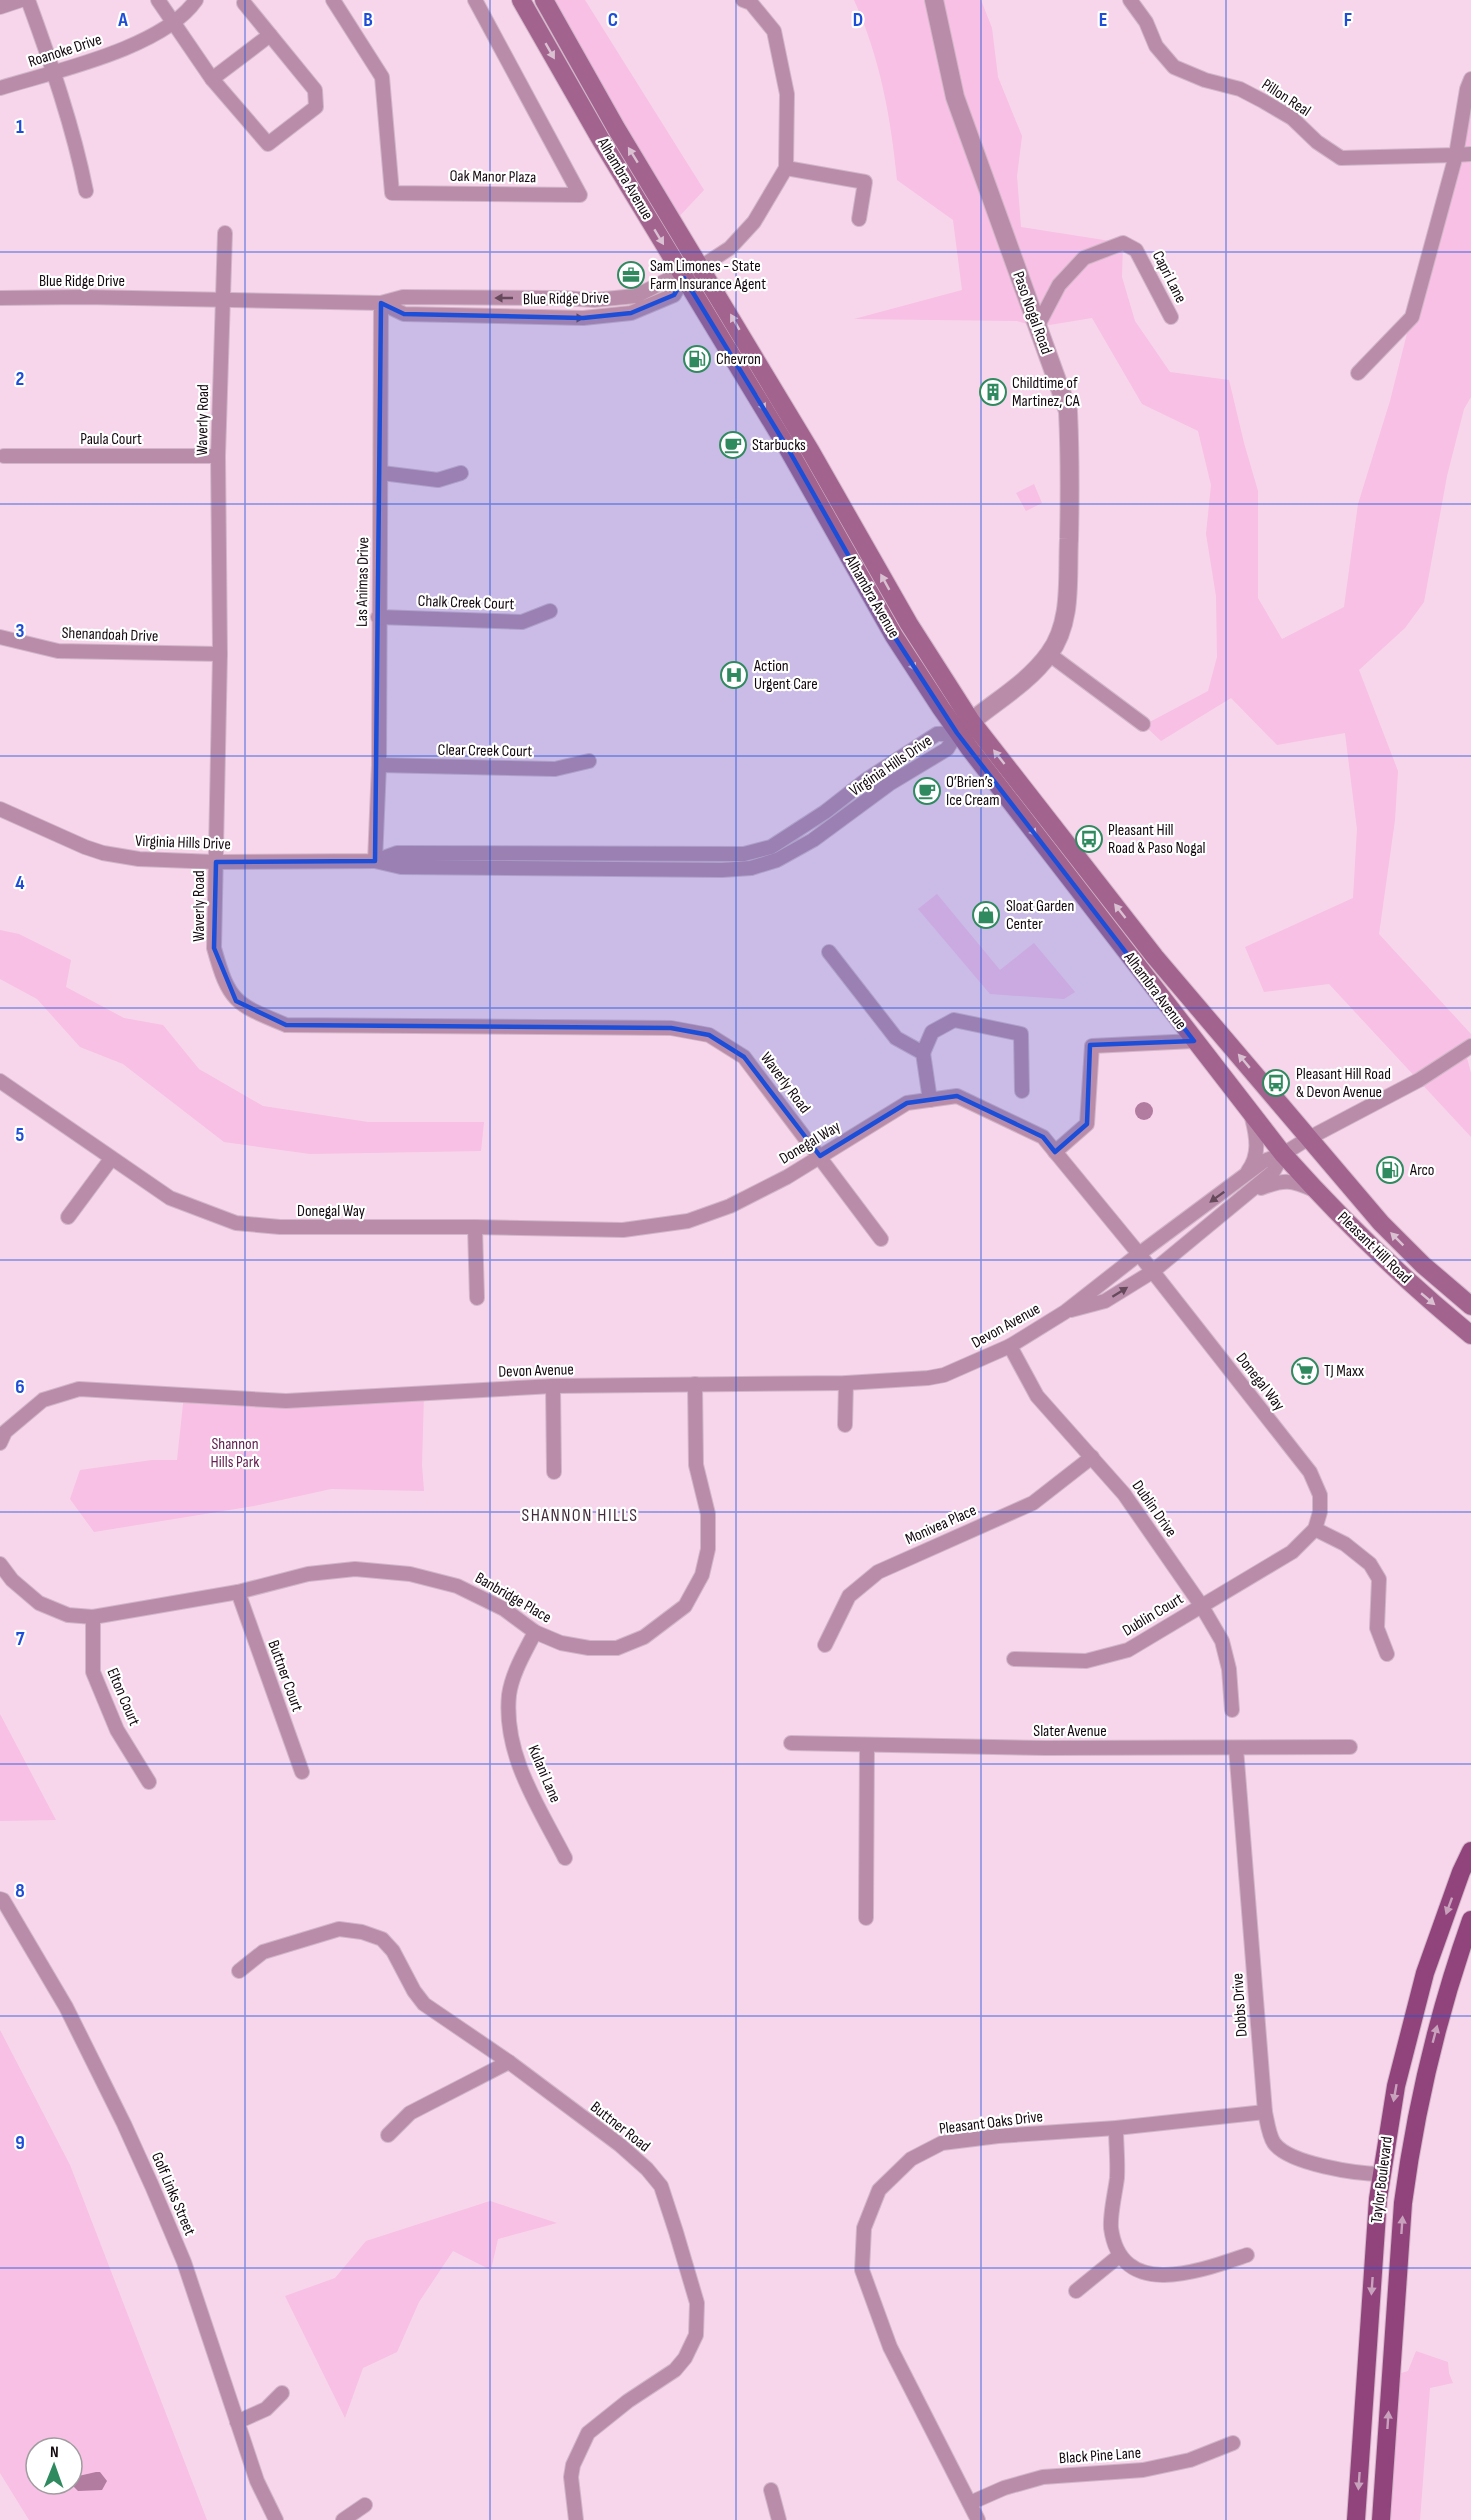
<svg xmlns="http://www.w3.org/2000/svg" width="1471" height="2520" font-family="'Sofia Sans Condensed',sans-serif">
<rect width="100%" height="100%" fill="#f7d6eb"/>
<!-- green -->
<g fill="#f7c0e4" fill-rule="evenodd">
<path d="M 544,0 L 585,0 L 704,190 L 674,222 Z"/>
<path d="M 854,0 L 981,0 L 992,28 L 998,77 L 1022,136 L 1017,176 L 1021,227 L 1123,243 L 1122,277 L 1135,321 L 1170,372 L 1229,380 L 1244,443 L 1258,491 L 1258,598 L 1282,639 L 1344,607 L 1358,504 L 1390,401 L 1471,79 L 1471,397 L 1464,409 L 1447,476 L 1424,602 L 1405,628 L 1359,670 L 1398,771 L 1395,820 L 1379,934 L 1471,1034 L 1471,1046 L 1465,1050 L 1471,1073 L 1471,1137 L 1329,984 L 1264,992 L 1245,947 L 1353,898 L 1357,829 L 1345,733 L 1277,745 L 1231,698 L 1161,741 L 1144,725 L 1208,691 L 1217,657 L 1216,596 L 1206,534 L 1211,485 L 1198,431 L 1142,404 L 1092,318 L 1037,327 L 1017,321 L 854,319 L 962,290 L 953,220 L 897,180 C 891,118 880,57 854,0 Z"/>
<path d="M 1034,484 L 1042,503 L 1026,511 L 1016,493 Z"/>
<path d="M 937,894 L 1000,970 L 1034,943 L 1075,992 L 1064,999 L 990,994 L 918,909 Z"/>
<path d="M 0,930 L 19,934 L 71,960 L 66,987 L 124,1018 L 163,1025 L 199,1069 L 263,1106 L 368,1122 L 484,1122 L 481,1151 L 310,1154 L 224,1142 L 123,1064 L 80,1047 L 37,999 L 0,979 Z"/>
<path d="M 424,1393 L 422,1465 L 424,1491 L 331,1489 L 254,1506 L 94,1532 L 70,1499 L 80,1470 L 152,1460 L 177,1460 L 184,1395 Z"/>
<path d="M 0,1714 L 56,1820 L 0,1821 Z"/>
<path d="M 0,2030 L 70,2165 L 207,2520 L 29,2520 L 0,2473 ZM 36,2448 L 72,2448 L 72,2484 L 36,2484 Z"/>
<path d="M 490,2201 L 557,2223 L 498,2239 L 491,2270 L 453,2251 L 419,2302 L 397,2352 L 363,2368 L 345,2418 L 285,2296 L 335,2278 L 366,2241 Z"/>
<path d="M 1416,2351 L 1448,2362 L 1449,2373 L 1453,2383 L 1430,2388 L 1420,2520 L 1381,2520 L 1391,2376 L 1408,2371 Z"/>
</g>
<!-- water -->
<g fill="#b27ba0">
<circle cx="1144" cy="1111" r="9"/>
<path d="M 96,2472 L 100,2472 L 107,2481 L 102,2490 L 78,2491 L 71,2484 L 74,2477 Z"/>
</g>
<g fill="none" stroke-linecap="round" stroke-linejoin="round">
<defs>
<g id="minor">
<path d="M 28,0 C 51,63 73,126 86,191"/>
<path d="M 158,0 L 212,79 L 268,144 L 316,107 L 315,90 L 244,3"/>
<path d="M 333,0 L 382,77 L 392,193 L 580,195 L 475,0"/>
<path d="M 1130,0 L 1146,22 L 1156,46 L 1174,67 L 1205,80 L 1240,89 L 1263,101 L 1292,118 L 1317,142 L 1341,158 L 1456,155 L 1467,89 L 1471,79"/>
<path d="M 0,7 L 21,0"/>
<path d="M 212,79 L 270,35"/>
<path d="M 0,88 C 55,71 163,48 196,0"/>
<path d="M 786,168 L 865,182 L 859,219"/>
<path d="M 225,233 L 218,456 L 220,654 L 214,948 C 229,1002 235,1004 286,1025 L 671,1028 L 709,1035 L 744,1057 L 881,1239"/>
<path d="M 684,278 L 669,279 L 636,296 L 594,300 L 564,298 L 403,297 L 381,303 L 404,314 L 583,318 L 631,313 L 674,295 L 684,278 L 730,248 L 754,222 L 786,168 L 787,94 L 774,31 L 751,3 L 743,0"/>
<path d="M 0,298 L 84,297 L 381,303 L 379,765 L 375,861 L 216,862 L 139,859 L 103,853 L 85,847 L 0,809"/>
<path d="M 1037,327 L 1059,285 L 1084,258 L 1123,243 L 1136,250 L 1171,317"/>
<path d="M 1358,373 L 1412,317 L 1456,155 L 1471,154"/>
<path d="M 4,456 L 218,456"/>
<path d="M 382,473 L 438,480 L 461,473"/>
<path d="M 378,617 L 522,622 L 550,611"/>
<path d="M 0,637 L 58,651 L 220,654"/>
<path d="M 1049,654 L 1143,724"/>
<path d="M 957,733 L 947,749 L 889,784 L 813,840 L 777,860 L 751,868 L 722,870 L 401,867 L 375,861 L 397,853 L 744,854 L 771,847 L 825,812 L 866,780 L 937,734 Z"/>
<path d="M 379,765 L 555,769 L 589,761"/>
<path d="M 829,952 L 896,1038 L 923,1053 L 930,1100"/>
<path d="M 923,1053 L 932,1032 L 954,1020 L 1021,1034 L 1022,1091"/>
<path d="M 0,1081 L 170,1198 L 236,1223 L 280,1227 L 475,1227 L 623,1230 L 688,1221 L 730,1206 L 787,1177 L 907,1103 L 957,1096 L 1043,1137 L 1139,1254 L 1310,1472 L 1320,1495 L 1320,1512 L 1315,1529 L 1292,1552 L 1128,1650 L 1086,1661 L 1014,1659"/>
<path d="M 1055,1152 L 1087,1124 L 1092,1046 L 1194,1041"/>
<path d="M 1248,1171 C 1260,1155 1257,1137 1252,1118"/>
<path d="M 1261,1188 C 1285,1179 1291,1180 1314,1190"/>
<path d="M 68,1217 L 111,1159"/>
<path d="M 475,1227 L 477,1298"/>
<path d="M 1071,1310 L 1105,1301 L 1152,1272 L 1273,1172 L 1283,1154"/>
<path d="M 1010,1346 L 1037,1396 L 1124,1494 L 1201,1605 L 1222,1641 L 1229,1669 L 1232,1710"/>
<path d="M 553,1386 L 554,1472"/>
<path d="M 845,1425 L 846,1383"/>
<path d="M 0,1443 L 5,1432 L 43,1400 L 79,1389 L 286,1401 L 553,1386 L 846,1383 L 928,1378 L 944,1375 L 1010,1346 L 1065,1312 L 1139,1254 L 1264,1161 L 1283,1154 L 1309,1138 L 1419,1080 L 1471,1046"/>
<path d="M 1315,1529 L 1345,1544 L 1370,1564 L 1379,1579 L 1377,1628 L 1387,1654"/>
<path d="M 0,1564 L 12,1580 L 39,1603 L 68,1615 L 93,1617 L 238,1592 L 308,1574 L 355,1569 L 410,1574 L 457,1586 L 504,1609 L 535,1632 L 561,1643 L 589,1648 L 617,1648 L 644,1637 L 685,1606 L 702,1575 L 708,1549 L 708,1514 L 696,1465 L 695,1384"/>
<path d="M 238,1592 L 302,1772"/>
<path d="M 93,1617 L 93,1672 L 117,1730 L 149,1782"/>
<path d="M 535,1632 C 525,1652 512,1673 509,1695 C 503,1755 539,1807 565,1858"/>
<path d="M 825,1645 L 849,1596 L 878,1572 L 1033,1503 L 1092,1457"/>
<path d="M 791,1743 L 1045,1748 L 1350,1747"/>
<path d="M 1236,1748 L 1265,2112 C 1267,2121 1269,2136 1274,2143 C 1289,2164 1357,2174 1382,2174"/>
<path d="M 0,1899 L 3,1900 L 66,2007 L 124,2124 L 152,2186 L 184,2262 L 257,2481 L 276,2520"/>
<path d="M 866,1918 L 867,1746"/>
<path d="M 239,1971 L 263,1952 L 339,1929 L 362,1932 L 382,1939 L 393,1951 L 414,1991 L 424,2004 L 509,2062 L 620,2145 L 647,2169 L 661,2186 L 676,2232 L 697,2303 L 696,2335 L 685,2358 L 675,2370 L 628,2401 L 588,2433 L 573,2465 L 571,2477 L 576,2520"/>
<path d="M 1116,2128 C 1116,2144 1118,2161 1117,2178 C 1115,2194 1110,2213 1111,2228 C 1121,2302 1203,2270 1247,2255"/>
<path d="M 388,2135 L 410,2113 L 509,2062"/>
<path d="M 1076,2291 L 1119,2256"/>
<path d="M 237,2422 L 266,2409 L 282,2393"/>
<path d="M 771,2490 L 779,2520"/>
<path d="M 970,2503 L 1004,2488 L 1043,2477 L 1143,2470 L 1190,2460 L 1233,2443"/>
<path d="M 343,2520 L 365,2505"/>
<path d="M 978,2520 L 890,2347 L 862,2270 L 864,2228 L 879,2190 L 911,2159 L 942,2143 L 998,2136 L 1116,2128 L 1265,2112"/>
</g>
<path id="tertiary" d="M 934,0 L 955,97 L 1068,411 C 1070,454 1070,496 1069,539 C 1067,577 1073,622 1049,654 C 1026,686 988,705 959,732"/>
<g id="secondary">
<path d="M 521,0 L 601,140 L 787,447 L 894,636 L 941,708 L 970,749 L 1283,1154 C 1341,1219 1404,1280 1471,1335"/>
<path d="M 544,0 L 616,128 L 811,452 L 909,624 L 971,721 L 1155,957 L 1381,1223 L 1423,1265 L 1471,1306"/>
</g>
<g id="primary">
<path d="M 1356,2520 L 1378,2199 L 1396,2086 L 1425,1973 L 1461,1872 L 1471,1851"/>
<path d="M 1381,2520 L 1403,2203 C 1416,2105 1438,2013 1471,1920"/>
</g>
</defs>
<!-- minor casing -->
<use href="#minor" stroke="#d2b5c8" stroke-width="16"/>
<!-- tertiary casing -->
<use href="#tertiary" stroke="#d2b5c8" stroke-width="20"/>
<!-- secondary casing -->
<use href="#secondary" stroke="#d2b5c8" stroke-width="20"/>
<!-- primary casing -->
<use href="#primary" stroke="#d2b5c8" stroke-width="20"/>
<!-- minor -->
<use href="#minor" stroke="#b98daa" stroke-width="14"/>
<!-- tertiary -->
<use href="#tertiary" stroke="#b98daa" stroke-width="18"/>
<!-- secondary -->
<use href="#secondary" stroke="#a2638f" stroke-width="18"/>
<!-- primary -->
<use href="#primary" stroke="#91447b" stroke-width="18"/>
</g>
<!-- one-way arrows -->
<defs><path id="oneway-solid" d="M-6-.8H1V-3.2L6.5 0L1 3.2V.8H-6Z" transform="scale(1.5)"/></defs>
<g fill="#dac1d2">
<use href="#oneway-solid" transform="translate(550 51) rotate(60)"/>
<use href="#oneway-solid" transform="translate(633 155) rotate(-122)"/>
<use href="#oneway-solid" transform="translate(659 237) rotate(59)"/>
<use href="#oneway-solid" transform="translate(735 322) rotate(-120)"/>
<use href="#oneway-solid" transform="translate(761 403) rotate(60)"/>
<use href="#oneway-solid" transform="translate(885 582) rotate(-119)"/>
<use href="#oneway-solid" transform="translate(911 663) rotate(57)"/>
<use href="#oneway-solid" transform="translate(999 757) rotate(-128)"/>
<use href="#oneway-solid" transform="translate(1031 829) rotate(53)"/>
<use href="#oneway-solid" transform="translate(1120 911) rotate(-128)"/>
<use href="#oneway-solid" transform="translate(1244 1061) rotate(-130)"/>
<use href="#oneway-solid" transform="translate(1397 1239) rotate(-135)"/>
<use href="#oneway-solid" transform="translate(1428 1299) rotate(40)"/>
</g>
<g fill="#664a5c">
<use href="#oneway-solid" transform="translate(504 298) rotate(-180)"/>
<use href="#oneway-solid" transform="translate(575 318)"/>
<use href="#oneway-solid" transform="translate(1217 1197) rotate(144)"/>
<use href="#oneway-solid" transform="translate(1120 1292) rotate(-32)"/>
</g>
<g fill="#c8a2bd">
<use href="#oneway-solid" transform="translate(1449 1906) rotate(110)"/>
<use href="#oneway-solid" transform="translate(1435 2034) rotate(-75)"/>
<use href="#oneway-solid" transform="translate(1395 2093) rotate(100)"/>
<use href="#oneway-solid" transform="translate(1402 2225) rotate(-86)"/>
<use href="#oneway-solid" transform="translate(1372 2286) rotate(94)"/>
<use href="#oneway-solid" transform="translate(1388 2420) rotate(-86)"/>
<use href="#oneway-solid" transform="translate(1359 2481) rotate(94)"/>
</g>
<!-- marked area -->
<path fill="#1d4ed8" fill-opacity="0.2" stroke="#1d4ed8" stroke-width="4.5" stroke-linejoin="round" d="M 684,278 L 787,447 L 894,636 L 957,733 L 1194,1041 L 1090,1045 L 1087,1124 L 1055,1152 L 1043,1137 L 957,1096 L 907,1103 L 820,1156 L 744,1057 L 709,1035 L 671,1028 L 286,1025 L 236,1001 L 214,948 L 216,862 L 375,861 L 381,303 L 404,314 L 583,318 L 631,313 L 674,295 Z"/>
<!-- grid -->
<path fill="none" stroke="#1d4ed8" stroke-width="1.5" stroke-opacity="0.55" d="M 245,0 L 245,2520M 490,0 L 490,2520M 736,0 L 736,2520M 981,0 L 981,2520M 1226,0 L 1226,2520M 0,252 L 1471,252M 0,504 L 1471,504M 0,756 L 1471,756M 0,1008 L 1471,1008M 0,1260 L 1471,1260M 0,1512 L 1471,1512M 0,1764 L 1471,1764M 0,2016 L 1471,2016M 0,2268 L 1471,2268"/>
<!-- icons -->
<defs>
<symbol id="office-ring" viewBox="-11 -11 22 22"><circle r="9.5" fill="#fff" stroke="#308a5f" stroke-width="1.5"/><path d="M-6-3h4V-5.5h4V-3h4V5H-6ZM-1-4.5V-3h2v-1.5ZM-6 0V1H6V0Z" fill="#308a5f"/></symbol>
<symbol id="fuel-ring" viewBox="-11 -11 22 22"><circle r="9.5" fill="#fff" stroke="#308a5f" stroke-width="1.5"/><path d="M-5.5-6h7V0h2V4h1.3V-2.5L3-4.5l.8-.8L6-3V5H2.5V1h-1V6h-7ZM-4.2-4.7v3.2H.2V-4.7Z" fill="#308a5f"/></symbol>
<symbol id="building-ring" viewBox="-11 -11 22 22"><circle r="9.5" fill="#fff" stroke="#308a5f" stroke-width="1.5"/><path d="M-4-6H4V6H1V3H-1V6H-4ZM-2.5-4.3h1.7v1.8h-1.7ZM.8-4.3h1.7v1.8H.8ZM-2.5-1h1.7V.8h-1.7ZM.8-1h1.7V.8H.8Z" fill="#308a5f"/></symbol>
<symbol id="cafe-ring" viewBox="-11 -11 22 22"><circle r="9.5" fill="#fff" stroke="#308a5f" stroke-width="1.5"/><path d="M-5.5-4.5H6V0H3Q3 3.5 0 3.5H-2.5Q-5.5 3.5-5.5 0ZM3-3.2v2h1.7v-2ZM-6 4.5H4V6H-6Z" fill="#308a5f"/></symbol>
<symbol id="hospital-ring" viewBox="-11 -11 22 22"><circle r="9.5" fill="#fff" stroke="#308a5f" stroke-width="1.5"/><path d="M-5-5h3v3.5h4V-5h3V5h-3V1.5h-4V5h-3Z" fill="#308a5f"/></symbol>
<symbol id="bus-ring" viewBox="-11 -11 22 22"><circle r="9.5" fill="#fff" stroke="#308a5f" stroke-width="1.5"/><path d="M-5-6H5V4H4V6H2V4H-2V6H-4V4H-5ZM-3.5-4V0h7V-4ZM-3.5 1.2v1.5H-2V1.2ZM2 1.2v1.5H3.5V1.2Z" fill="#308a5f"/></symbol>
<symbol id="shop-ring" viewBox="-11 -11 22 22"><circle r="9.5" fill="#fff" stroke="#308a5f" stroke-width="1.5"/><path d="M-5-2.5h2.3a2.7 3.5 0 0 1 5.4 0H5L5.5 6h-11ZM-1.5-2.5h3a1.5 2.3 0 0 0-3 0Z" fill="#308a5f"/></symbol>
<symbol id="supermarket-ring" viewBox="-11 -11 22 22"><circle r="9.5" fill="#fff" stroke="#308a5f" stroke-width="1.5"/><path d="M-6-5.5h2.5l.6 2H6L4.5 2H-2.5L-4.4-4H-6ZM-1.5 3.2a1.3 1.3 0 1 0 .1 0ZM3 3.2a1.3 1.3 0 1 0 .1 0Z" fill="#308a5f"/></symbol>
</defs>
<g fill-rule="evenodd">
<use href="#office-ring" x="616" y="260" width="30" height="30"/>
<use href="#fuel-ring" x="682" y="344" width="30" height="30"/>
<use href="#building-ring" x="978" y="377" width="30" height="30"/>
<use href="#cafe-ring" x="718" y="430" width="30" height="30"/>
<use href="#hospital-ring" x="719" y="660" width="30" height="30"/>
<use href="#cafe-ring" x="912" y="776" width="30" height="30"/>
<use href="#bus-ring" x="1074" y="824" width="30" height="30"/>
<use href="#shop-ring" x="971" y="900" width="30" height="30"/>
<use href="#bus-ring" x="1261" y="1068" width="30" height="30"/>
<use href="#fuel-ring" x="1375" y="1155" width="30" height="30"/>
<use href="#supermarket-ring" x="1290" y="1356" width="30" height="30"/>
</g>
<g text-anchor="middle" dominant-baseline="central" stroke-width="4.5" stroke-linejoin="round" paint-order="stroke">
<!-- street labels -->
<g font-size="16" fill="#12070e" stroke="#fff">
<text transform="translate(65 51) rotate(-18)">Roanoke Drive</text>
<text transform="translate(1286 98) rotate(33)">Pillon Real</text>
<text transform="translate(493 177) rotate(1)">Oak Manor Plaza</text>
<text transform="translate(625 179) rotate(59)">Alhambra Avenue</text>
<text transform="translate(1169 277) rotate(63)">Capri Lane</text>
<text x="82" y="281">Blue Ridge Drive</text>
<text transform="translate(566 299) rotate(-1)">Blue Ridge Drive</text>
<text transform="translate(1032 313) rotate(70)">Paso Nogal Road</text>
<text transform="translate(203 420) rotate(-89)">Waverly Road</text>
<text x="111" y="439">Paula Court</text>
<text transform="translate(363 582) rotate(-89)">Las Animas Drive</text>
<text transform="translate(872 597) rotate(60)">Alhambra Avenue</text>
<text transform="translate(466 603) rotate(2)">Chalk Creek Court</text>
<text transform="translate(110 635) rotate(2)">Shenandoah Drive</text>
<text transform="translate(485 751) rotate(1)">Clear Creek Court</text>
<text transform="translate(891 766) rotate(-34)">Virginia Hills Drive</text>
<text transform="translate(183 843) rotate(2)">Virginia Hills Drive</text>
<text transform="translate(199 906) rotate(-90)">Waverly Road</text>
<text transform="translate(1155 991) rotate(53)">Alhambra Avenue</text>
<text transform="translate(785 1083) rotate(53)">Waverly Road</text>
<text transform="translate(810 1143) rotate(-31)">Donegal Way</text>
<text x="331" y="1211">Donegal Way</text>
<text transform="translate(1374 1248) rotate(44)">Pleasant Hill Road</text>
<text transform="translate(1006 1326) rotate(-29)">Devon Avenue</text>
<text transform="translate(536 1371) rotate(-2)">Devon Avenue</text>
<text transform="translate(1260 1382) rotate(52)">Donegal Way</text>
<text transform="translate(1154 1509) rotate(55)">Dublin Drive</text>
<text transform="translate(941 1525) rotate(-24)">Monivea Place</text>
<text transform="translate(513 1598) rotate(30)">Banbridge Place</text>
<text transform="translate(1153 1615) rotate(-31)">Dublin Court</text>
<text transform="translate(285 1676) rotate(70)">Buttner Court</text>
<text transform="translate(123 1697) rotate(67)">Elton Court</text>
<text x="1070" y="1731">Slater Avenue</text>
<text transform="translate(544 1774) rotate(67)">Kulani Lane</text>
<text transform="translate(1240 2005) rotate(-94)">Dobbs Drive</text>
<text transform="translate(991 2123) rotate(-7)">Pleasant Oaks Drive</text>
<text transform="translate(620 2127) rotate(38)">Buttner Road</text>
<text transform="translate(1382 2180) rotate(-83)">Taylor Boulevard</text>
<text transform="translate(173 2194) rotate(67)">Golf Links Street</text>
<text transform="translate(1100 2456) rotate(-4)">Black Pine Lane</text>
</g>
<!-- poi labels -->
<g font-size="16" fill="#12070e" stroke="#fff" text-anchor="start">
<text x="650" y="266">Sam Limones - State<tspan x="650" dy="18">Farm Insurance Agent</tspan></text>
<text x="716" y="359">Chevron</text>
<text x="1012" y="383">Childtime of<tspan x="1012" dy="18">Martinez, CA</tspan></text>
<text x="752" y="445">Starbucks</text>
<text x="754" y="666">Action<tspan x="754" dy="18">Urgent Care</tspan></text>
<text x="946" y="782">O’Brien’s<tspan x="946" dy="18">Ice Cream</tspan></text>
<text x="1108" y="830">Pleasant Hill<tspan x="1108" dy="18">Road &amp; Paso Nogal</tspan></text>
<text x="1006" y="906">Sloat Garden<tspan x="1006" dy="18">Center</tspan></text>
<text x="1296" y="1074">Pleasant Hill Road<tspan x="1296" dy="18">&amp; Devon Avenue</tspan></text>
<text x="1410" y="1170">Arco</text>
<text x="1324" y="1371">TJ Maxx</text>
</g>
<!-- park labels -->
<g font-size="16" fill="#642052" stroke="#fff">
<text x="235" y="1444">Shannon<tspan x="235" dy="18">Hills Park</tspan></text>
</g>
<!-- neighbourhood labels -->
<g font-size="18" letter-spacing="1.5" fill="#442b3c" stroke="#fff">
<text x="580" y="1515">SHANNON HILLS</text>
</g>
</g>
<g font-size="20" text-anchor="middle" font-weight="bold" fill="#1d4ed8" stroke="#fff" stroke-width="4.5" stroke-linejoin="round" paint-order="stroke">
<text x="123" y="26">A</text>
<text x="368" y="26">B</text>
<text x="613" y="26">C</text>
<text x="858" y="26">D</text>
<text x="1103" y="26">E</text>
<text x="1348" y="26">F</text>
<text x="20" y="133">1</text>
<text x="20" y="385">2</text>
<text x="20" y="637">3</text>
<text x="20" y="889">4</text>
<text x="20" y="1141">5</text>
<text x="20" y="1393">6</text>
<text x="20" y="1645">7</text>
<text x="20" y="1897">8</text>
<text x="20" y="2149">9</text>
</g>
<!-- north arrow -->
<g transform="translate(54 2466) rotate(1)"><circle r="28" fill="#ffffff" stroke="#a09c9f" stroke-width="1.5"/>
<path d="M0-4.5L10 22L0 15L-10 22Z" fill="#308a5f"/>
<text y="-9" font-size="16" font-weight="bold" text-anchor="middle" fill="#12070e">N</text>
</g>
</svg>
